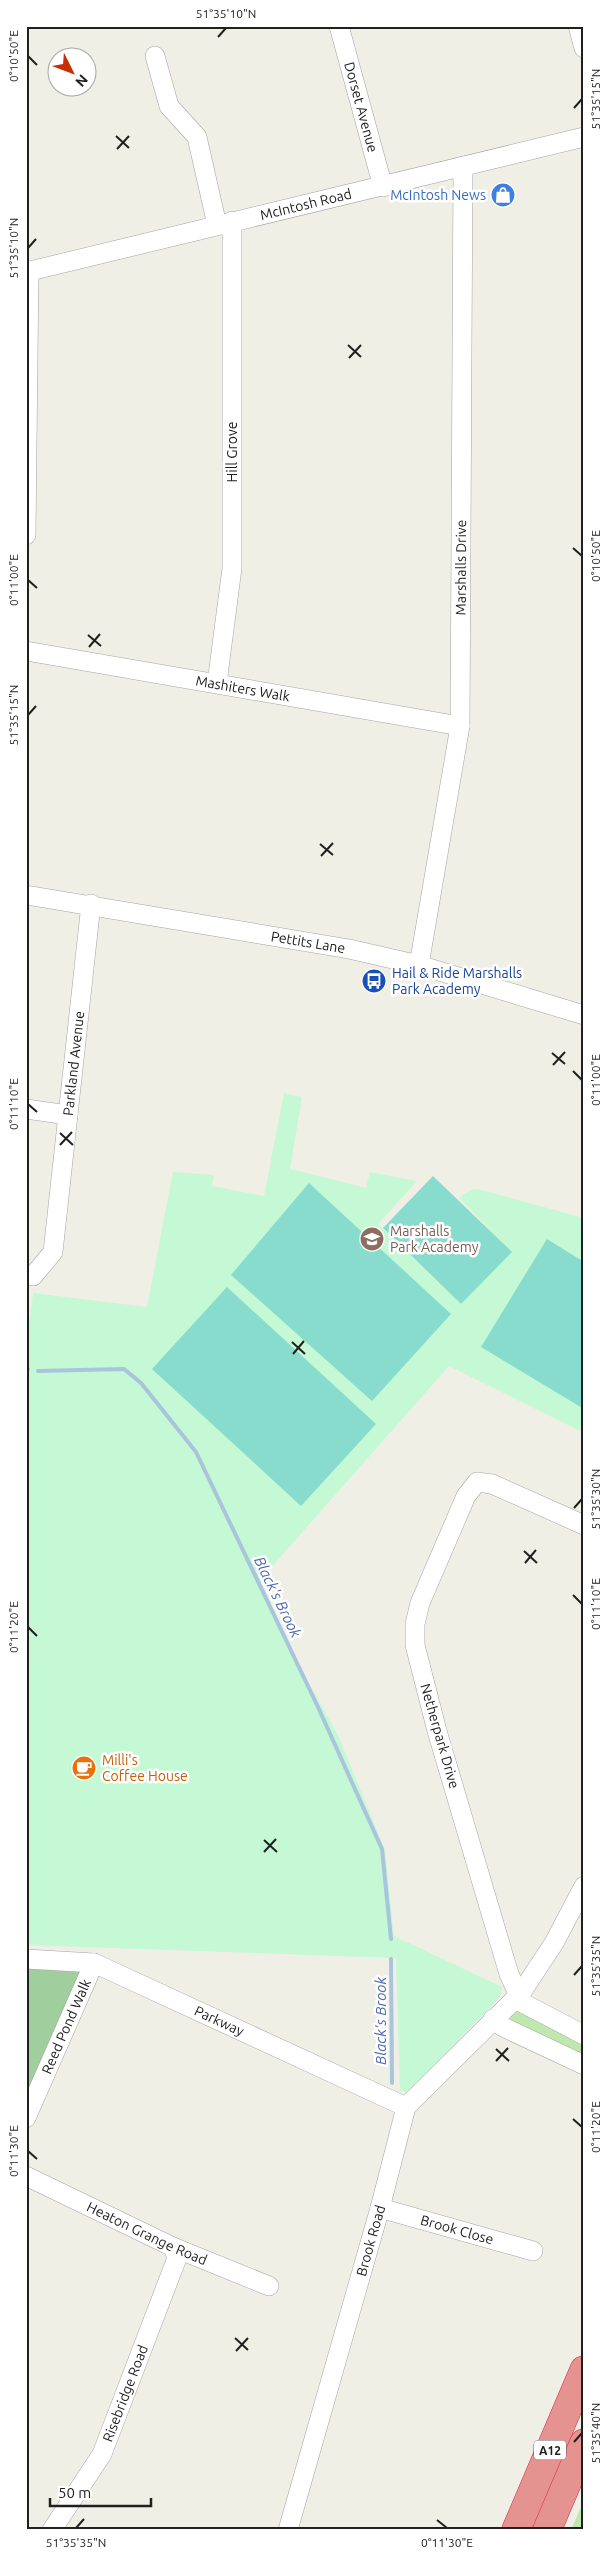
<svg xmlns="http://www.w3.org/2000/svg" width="610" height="2556" font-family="Ubuntu,sans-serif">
<rect width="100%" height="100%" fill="#f0efe6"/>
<!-- grass -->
<g fill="#bee8ae">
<path d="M 518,2011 L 584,2042 L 584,2060 L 511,2026 L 510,2017 Z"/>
<path d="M 584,2500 L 584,2530 L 571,2530 Z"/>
</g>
<!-- forest -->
<path fill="#a0ce9c" d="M 26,1959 L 94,1963 L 26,2118 Z"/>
<!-- park -->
<path fill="#c5f8d4" d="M 284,1093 L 302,1097 L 290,1169 L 366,1188 L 370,1172 L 417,1181 L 378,1224 L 461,1304 L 511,1252 L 459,1197 L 474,1189 L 482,1190 L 584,1218 L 584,1433 L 449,1366 L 260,1580 L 297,1662 L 338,1735 L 385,1850 L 394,1936 L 502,1987 L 500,1997 L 407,2093 L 400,2090 L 396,1958 L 26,1945 L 26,1348 L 33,1293 L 147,1307 L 173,1172 L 214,1175 L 212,1186 L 264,1196 Z"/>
<!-- pitch -->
<g fill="#87dccd">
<path d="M 433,1176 L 512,1252 L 461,1304 L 383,1228 Z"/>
<path d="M 309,1183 L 451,1314 L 372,1401 L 231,1275 Z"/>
<path d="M 547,1239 L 584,1262 L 584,1409 L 481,1347 Z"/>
<path d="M 227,1287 L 376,1424 L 301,1506 L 152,1369 Z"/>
</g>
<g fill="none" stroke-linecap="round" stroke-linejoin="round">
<!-- stream -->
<g stroke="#a8c5dc" stroke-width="4">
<path d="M 26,1369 L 28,1369"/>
<path d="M 38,1371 L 124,1369 L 141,1383 L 196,1452 L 318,1707 L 382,1849 L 391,1939"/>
<path d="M 391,1959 L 392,2083"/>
</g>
<defs>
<g id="minor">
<path id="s1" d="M 339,26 L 383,187"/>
<path d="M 578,26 L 584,48"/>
<path d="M 155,56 L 169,106 L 197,137 L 217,225"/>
<path id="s2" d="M 26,272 L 584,137"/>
<path d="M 26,535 L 29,271"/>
<path id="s3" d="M 26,651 L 460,726"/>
<path d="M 217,683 L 232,568 L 232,221"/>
<path id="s4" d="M 26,895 L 349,949 L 419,965 L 584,1015"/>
<path id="s5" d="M 419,965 L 460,726 L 463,166"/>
<path d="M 26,1109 L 68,1115"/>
<path id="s6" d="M 26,1275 L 33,1276 L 53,1252 L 91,904"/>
<path id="s7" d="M 26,1959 L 94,1963 L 406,2107"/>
<path d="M 521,1993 L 515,1987 L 509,1974 L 437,1731 L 415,1645 L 415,1624 L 420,1603 L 466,1496 L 477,1482 L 492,1484 L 584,1525"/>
<path d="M 515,1999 L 584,2035"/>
<path d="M 493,2019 L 503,2027 L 584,2065"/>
<path id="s8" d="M 26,2118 L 94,1963"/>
<path id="s9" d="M 26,2176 L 173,2247 L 269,2286"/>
<path id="s10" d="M 380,2208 L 533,2251"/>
<path id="s11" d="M 52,2530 L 102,2454 L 177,2258 L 173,2247"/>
<path id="s12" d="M 288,2530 L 380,2208 L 406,2107 L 521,1993 L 554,1943 L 584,1886"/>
</g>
<g id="highway">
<path d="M 516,2530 L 584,2370"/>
<path d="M 547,2530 L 584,2443"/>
</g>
</defs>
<!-- minor casing -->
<use href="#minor" stroke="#a4a4a4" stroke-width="20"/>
<!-- highway casing -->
<use href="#highway" stroke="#d62b42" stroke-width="29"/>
<!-- minor -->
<use href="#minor" stroke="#fff" stroke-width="19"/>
<!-- highway -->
<use href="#highway" stroke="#e59391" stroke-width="28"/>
</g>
<!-- ticks -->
<path fill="none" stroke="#202020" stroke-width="2" d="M 218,37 L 226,28M 28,56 L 37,65M 574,108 L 582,99M 116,136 L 129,148M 117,149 L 129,136M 28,248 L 36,239M 348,345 L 361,357M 349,358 L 361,345M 573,548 L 582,556M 28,580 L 37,588M 88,635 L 101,646M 89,647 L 100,634M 28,715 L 36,706M 320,844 L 333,855M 321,856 L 333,843M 552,1053 L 565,1064M 553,1065 L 565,1052M 573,1071 L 582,1080M 28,1104 L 37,1112M 60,1133 L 73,1145M 60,1145 L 72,1132M 292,1342 L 305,1354M 293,1354 L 304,1341M 574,1508 L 582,1499M 524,1551 L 537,1563M 525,1563 L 536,1550M 573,1595 L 582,1604M 28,1627 L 37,1636M 264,1840 L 277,1852M 264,1852 L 276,1839M 574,1975 L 582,1966M 496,2049 L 509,2061M 496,2061 L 508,2048M 573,2119 L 582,2127M 28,2151 L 37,2159M 235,2338 L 248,2350M 236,2351 L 248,2338M 574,2442 L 582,2433M 437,2520 L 447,2528M 76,2528 L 84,2519"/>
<!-- icons -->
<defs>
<symbol id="shop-disc" viewBox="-11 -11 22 22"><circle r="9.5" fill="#3f7fe0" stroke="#fff"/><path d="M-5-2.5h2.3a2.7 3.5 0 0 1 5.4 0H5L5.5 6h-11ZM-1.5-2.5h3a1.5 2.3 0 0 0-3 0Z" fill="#fff"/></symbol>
<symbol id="bus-disc" viewBox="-11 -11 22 22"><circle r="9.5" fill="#1a4fb4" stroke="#fff"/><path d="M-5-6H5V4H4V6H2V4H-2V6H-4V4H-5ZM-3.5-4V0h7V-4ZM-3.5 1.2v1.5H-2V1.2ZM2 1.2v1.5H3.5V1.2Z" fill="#fff"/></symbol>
<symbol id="school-disc" viewBox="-11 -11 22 22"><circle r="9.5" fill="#8d6e63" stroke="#fff"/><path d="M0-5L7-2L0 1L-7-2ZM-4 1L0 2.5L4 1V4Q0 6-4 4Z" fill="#fff"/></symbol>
<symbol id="cafe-disc" viewBox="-11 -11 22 22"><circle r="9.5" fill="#e8710a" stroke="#fff"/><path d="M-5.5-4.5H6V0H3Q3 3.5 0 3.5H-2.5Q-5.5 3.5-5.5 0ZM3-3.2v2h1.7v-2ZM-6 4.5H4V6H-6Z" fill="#fff"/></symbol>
</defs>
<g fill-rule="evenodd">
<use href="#shop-disc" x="489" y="181" width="28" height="28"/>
<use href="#bus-disc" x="360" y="967" width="28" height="28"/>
<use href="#school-disc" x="358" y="1225" width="28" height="28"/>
<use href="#cafe-disc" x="70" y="1754" width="28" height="28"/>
</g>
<g text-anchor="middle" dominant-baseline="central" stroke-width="5" stroke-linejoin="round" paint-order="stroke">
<!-- shield labels -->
<rect fill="#fff" stroke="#636363" stroke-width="1" x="534" y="2440.5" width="32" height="19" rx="4"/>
<g font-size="12" font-weight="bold" fill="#202020">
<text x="550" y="2450">A12</text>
</g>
<!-- street labels -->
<g font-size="14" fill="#202020" stroke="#fff">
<text stroke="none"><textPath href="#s1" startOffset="84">Dorset Avenue</textPath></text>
<text stroke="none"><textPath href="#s2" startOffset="288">McIntosh Road</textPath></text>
<text transform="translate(232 452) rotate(-90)">Hill Grove</text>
<text stroke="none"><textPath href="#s5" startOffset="401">Marshalls Drive</textPath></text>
<text stroke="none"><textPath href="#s3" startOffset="220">Mashiters Walk</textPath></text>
<text stroke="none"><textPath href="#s4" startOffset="286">Pettits Lane</textPath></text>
<text stroke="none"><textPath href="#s6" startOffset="228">Parkland Avenue</textPath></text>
<text transform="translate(440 1736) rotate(74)">Netherpark Drive</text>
<text stroke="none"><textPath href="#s7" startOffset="206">Parkway</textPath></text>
<text stroke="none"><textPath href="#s8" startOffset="100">Reed Pond Walk</textPath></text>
<text stroke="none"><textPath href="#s10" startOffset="80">Brook Close</textPath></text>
<text stroke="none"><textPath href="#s9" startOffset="134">Heaton Grange Road</textPath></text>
<text stroke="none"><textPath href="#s12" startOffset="301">Brook Road</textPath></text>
<text stroke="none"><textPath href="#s11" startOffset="156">Risebridge Road</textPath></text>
</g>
<!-- shop labels -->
<g font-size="14" fill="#366cbe" stroke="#fff" text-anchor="end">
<text x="486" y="195">McIntosh News</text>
</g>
<!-- transit labels -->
<g font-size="14" fill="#164399" stroke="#fff" text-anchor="start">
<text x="392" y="973">Hail &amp; Ride Marshalls<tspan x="392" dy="16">Park Academy</tspan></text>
</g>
<!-- education labels -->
<g font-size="14" fill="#785e54" stroke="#fff" text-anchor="start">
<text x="390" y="1231">Marshalls<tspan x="390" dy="16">Park Academy</tspan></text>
</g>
<!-- food labels -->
<g font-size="14" fill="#c56008" stroke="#fff" text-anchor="start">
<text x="102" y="1760">Milli's<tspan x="102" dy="16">Coffee House</tspan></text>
</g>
<!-- water labels -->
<g font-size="15" font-style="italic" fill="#4e69ad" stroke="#fff">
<text transform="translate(278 1597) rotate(64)">Black's Brook</text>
<text transform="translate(380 2021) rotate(-90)">Black's Brook</text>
</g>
</g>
<!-- border -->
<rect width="610" height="2556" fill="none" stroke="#ffffff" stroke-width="55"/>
<!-- north arrow -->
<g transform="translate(72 72) rotate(132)"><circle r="24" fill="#ffffff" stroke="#a6a6a6"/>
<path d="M0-4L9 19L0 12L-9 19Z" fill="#c92f06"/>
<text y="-8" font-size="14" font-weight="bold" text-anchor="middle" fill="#202020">N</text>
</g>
<!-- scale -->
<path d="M50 2498v8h101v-8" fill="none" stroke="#202020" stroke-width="2.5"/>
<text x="58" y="2498" font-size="15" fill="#202020" stroke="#ffffff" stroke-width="4" paint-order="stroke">50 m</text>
<rect x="28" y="28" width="554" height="2500" fill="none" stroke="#202020" stroke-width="2"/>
<g font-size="12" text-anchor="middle" fill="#202020">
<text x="226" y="18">51°35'10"N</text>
<text transform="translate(14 56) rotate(-90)" y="4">0°10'50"E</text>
<text transform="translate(596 99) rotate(-90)" y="4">51°35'15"N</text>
<text transform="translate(14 248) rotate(-90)" y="4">51°35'10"N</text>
<text transform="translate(596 556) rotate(-90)" y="4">0°10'50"E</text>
<text transform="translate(14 580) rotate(-90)" y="4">0°11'00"E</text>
<text transform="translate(14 715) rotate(-90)" y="4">51°35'15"N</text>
<text transform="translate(596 1080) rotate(-90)" y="4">0°11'00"E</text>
<text transform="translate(14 1104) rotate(-90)" y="4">0°11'10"E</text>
<text transform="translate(596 1499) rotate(-90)" y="4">51°35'30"N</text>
<text transform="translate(596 1604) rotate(-90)" y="4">0°11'10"E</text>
<text transform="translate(14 1627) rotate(-90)" y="4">0°11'20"E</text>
<text transform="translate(596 1966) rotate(-90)" y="4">51°35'35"N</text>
<text transform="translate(596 2127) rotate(-90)" y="4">0°11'20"E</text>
<text transform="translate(14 2151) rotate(-90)" y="4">0°11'30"E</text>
<text transform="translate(596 2433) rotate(-90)" y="4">51°35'40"N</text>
<text x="76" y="2547">51°35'35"N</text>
<text x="447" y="2547">0°11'30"E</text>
</g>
</svg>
